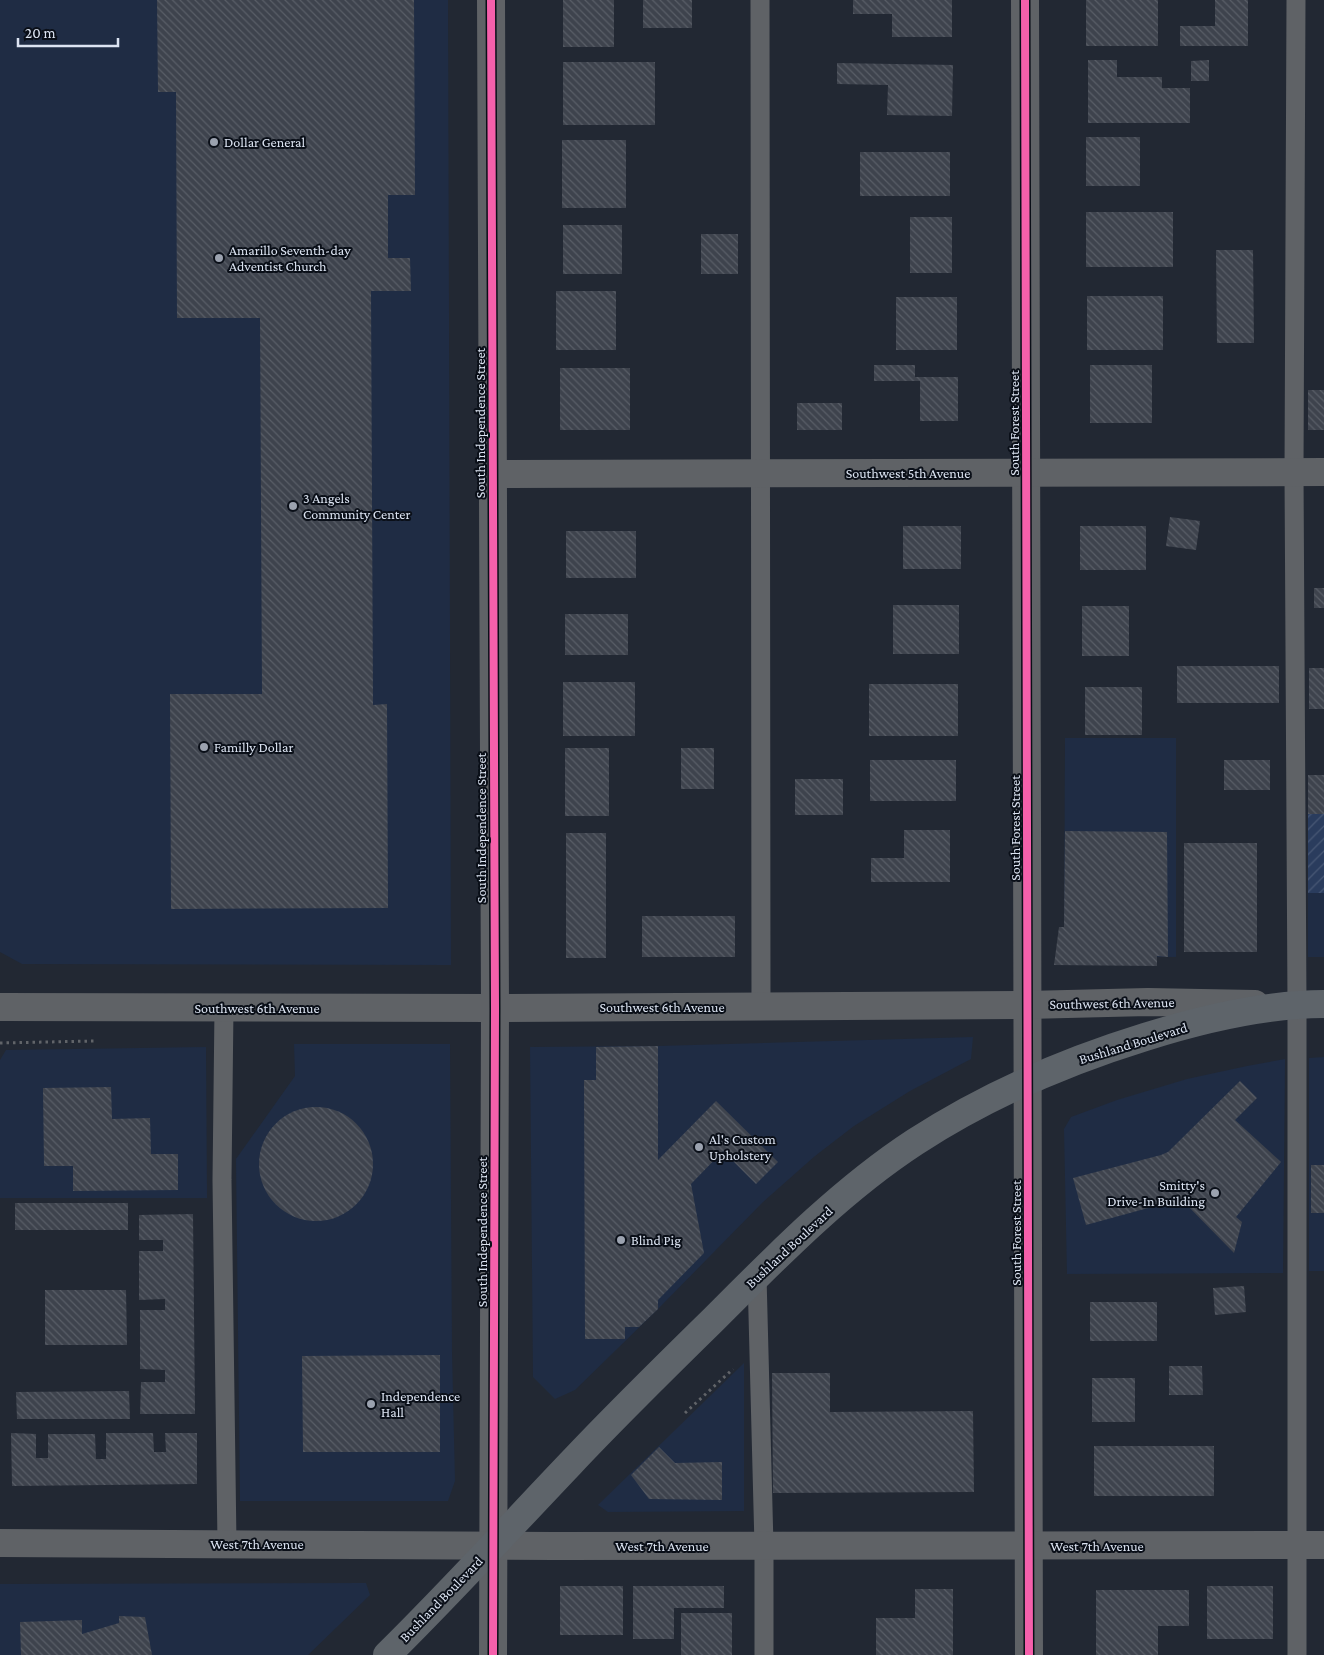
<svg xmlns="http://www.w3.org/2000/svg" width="1324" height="1655" font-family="'Crimson Pro',serif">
<defs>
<pattern id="garden-furrows" width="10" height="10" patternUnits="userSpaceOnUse" patternTransform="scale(1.25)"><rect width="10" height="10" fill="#2a3c5d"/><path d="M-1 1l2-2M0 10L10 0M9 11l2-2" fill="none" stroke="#485875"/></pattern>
<pattern id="building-back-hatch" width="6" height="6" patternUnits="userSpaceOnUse" patternTransform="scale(1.25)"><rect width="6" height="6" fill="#3e434d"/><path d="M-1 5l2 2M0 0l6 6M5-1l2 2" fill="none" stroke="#595e67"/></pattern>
</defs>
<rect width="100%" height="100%" fill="#222833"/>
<!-- built -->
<g fill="#1f2c44">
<path d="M 0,0 L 448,0 L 451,965 L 22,964 L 0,952 Z"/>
<path d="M 1065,738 L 1176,738 L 1176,957 L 1064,956 Z"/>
<rect x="1308" y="814" width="16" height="143"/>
<path d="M 973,1037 L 971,1059 L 910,1091 L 854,1126 L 815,1156 L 763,1202 L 658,1309 L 575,1390 L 555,1399 L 533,1377 L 530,1047 L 658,1046 Z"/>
<path d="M 294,1044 L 450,1044 L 452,1352 L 455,1481 L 448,1501 L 240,1501 L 236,1159 L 295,1076 Z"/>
<path d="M 206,1047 L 207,1198 L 0,1198 L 0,1060 L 6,1050 Z"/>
<path d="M 1324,1057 L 1324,1271 L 1309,1271 L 1309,1058 Z"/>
<path d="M 1285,1059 L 1283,1273 L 1067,1274 L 1064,1129 L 1071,1117 L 1117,1100 L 1187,1079 L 1247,1066 Z"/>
<path d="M 744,1363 L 744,1511 L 608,1512 L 598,1505 Z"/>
<path d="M 366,1583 L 370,1595 L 308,1655 L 0,1655 L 0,1584 Z"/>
</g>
<!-- garden -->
<rect fill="url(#garden-furrows)" x="1308" y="814" width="16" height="79"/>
<!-- building -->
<g fill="url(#building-back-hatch)">
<path d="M 157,0 L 414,0 L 415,195 L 388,195 L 388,258 L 410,258 L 411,291 L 371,291 L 373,705 L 387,704 L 388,908 L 171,909 L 170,694 L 262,694 L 260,318 L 177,318 L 176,92 L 158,92 Z"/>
<rect x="563" y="0" width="51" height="47"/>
<rect x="643" y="0" width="49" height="28"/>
<path d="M 853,0 L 952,0 L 952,37 L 892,37 L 892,14 L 853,14 Z"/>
<rect x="1086" y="0" width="72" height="46"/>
<path d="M 1215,0 L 1248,0 L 1248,46 L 1180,46 L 1180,26 L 1215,26 Z"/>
<path d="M 1088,60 L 1117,60 L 1117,77 L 1162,77 L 1162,88 L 1190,88 L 1190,123 L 1088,123 Z"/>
<path d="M 1209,60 L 1209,81 L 1191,81 L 1191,61 Z"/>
<rect x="563" y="62" width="92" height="63"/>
<path d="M 837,63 L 953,65 L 952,116 L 887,115 L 888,85 L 837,84 Z"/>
<rect x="1086" y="137" width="54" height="49"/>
<rect x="562" y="140" width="64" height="68"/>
<rect x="860" y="152" width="90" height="44"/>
<rect x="1086" y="212" width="87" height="55"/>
<rect x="910" y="217" width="42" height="56"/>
<rect x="563" y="225" width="59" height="49"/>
<rect x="701" y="234" width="37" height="40"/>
<path d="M 1216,250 L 1253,250 L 1254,343 L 1217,343 Z"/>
<rect x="556" y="291" width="60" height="59"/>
<rect x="1087" y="296" width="76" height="54"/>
<rect x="896" y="297" width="61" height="53"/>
<path d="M 874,365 L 915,365 L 915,377 L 958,377 L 958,421 L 920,421 L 920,381 L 874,381 Z"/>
<rect x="1090" y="365" width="62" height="58"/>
<rect x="560" y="368" width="70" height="62"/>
<rect x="1308" y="390" width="16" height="40"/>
<rect x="797" y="403" width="45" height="27"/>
<path d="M 1170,517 L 1200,521 L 1196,550 L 1166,546 Z"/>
<rect x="903" y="526" width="58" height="43"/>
<rect x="1080" y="526" width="66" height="44"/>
<rect x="566" y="531" width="70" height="47"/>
<rect x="1314" y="588" width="10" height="20"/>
<rect x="893" y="605" width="66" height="49"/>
<rect x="1082" y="606" width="47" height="50"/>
<rect x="565" y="614" width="63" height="41"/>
<rect x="1177" y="666" width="102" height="37"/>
<rect x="1309" y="668" width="15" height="41"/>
<rect x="563" y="682" width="72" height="54"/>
<rect x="869" y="684" width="89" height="52"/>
<rect x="1085" y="687" width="57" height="48"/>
<rect x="565" y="748" width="44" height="68"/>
<rect x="681" y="748" width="33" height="41"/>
<rect x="870" y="760" width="86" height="41"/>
<rect x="1224" y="760" width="46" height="30"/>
<rect x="1308" y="775" width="16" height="39"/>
<rect x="795" y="779" width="48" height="36"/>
<path d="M 904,830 L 950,830 L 950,882 L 871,882 L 871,858 L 904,858 Z"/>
<path d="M 1065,831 L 1167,832 L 1168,957 L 1157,956 L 1157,966 L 1054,965 L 1059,927 L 1064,927 Z"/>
<rect x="566" y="833" width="40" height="125"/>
<rect x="1184" y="843" width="73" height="109"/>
<rect x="642" y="916" width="93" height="41"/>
<path d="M 658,1046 L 658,1160 L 716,1101 L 778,1162 L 756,1184 L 723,1151 L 691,1184 L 704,1253 L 658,1300 L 658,1309 L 639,1327 L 625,1327 L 625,1339 L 585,1339 L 584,1080 L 596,1080 L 596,1047 Z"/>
<path d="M 1240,1081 L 1257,1098 L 1235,1120 L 1281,1162 L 1236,1217 L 1242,1222 L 1234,1253 L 1181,1199 L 1086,1225 L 1073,1178 L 1161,1155 L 1168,1152 Z"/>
<path d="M 111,1087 L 112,1119 L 150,1118 L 151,1154 L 178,1154 L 178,1190 L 73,1191 L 73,1166 L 44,1166 L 43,1088 Z"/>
<circle cx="316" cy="1164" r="57"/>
<rect x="1311" y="1165" width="13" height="48"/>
<rect x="15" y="1203" width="113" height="27"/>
<path d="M 193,1214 L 195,1414 L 140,1414 L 141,1382 L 165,1382 L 165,1370 L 140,1369 L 140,1310 L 165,1310 L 165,1299 L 139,1300 L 139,1251 L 163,1251 L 163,1240 L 139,1240 L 139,1215 Z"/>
<path d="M 1244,1286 L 1246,1312 L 1215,1315 L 1213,1288 Z"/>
<path d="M 45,1290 L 126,1290 L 127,1345 L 45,1345 Z"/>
<rect x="1090" y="1302" width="67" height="39"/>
<path d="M 440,1355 L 440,1452 L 303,1452 L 302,1356 Z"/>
<path d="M 1169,1366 L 1202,1366 L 1203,1395 L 1169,1395 Z"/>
<path d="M 772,1373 L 830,1373 L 830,1412 L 973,1411 L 974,1492 L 773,1493 Z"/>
<rect x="1092" y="1378" width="43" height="44"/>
<path d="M 129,1391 L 130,1419 L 17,1419 L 16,1392 Z"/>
<path d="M 11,1433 L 36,1434 L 36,1458 L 48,1458 L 48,1434 L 95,1434 L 96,1459 L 106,1459 L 106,1433 L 153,1433 L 154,1452 L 166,1452 L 165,1433 L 197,1433 L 197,1484 L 12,1486 Z"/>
<rect x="1094" y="1446" width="120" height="50"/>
<path d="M 659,1447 L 675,1463 L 722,1462 L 722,1500 L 649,1499 L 631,1475 Z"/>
<rect x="560" y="1586" width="63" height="49"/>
<path d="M 633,1586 L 724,1586 L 724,1608 L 674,1608 L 674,1639 L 633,1639 Z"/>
<rect x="1207" y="1586" width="66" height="53"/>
<path d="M 915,1589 L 953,1589 L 953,1655 L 876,1655 L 876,1618 L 915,1618 Z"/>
<path d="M 1096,1590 L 1189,1590 L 1189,1626 L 1158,1626 L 1158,1655 L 1096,1655 Z"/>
<rect x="681" y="1613" width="51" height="42"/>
<path d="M 119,1616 L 145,1617 L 152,1655 L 21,1655 L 20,1622 L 82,1620 L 82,1634 L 119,1623 Z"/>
</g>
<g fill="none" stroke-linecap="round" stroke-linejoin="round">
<!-- path -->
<g stroke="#616469" stroke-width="3" stroke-dasharray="2.5 4" stroke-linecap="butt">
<path d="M 0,1043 L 94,1041"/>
<path d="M 685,1413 L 733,1369"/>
</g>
<!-- service -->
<g stroke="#5f6266" stroke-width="19">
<path d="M 760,0 L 761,1006"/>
<path d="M 1296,0 L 1294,472 L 1297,1004 L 1297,1655"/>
<path d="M 224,1008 L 222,1180 L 227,1544"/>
<path d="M 757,1276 L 764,1546 L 764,1655"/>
</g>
<!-- minor -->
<g stroke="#5f6266" stroke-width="28">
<path d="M 491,0 L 495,1008 L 493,1655"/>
<path d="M 1025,0 L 1029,1655"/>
<path d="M 493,474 L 1324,472"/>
<path d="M 0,1543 L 554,1546 L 1324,1545"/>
</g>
<!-- tertiary -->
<path stroke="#5f6266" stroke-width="28" d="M 0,1007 L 495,1008 L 1027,1005 L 1148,1002 L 1255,1004"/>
<!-- primary -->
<path stroke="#5e646a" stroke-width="28" d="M 387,1655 C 450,1593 509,1528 570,1464 C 616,1415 664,1368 712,1321 C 774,1259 840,1191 915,1142 C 986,1096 1064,1062 1145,1037 C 1202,1019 1264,1004 1324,1004"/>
<defs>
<g id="cycleway">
<path d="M 491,0 L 495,1008 L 493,1655"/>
<path d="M 1025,0 L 1029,1655"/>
</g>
</defs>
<!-- cycleway casing -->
<use href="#cycleway" stroke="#0a0f18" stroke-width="11"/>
<!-- cycleway -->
<use href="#cycleway" stroke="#f560ab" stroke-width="8"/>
</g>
<!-- markers -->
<g fill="#9ba2af" stroke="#0a0f18" stroke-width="2">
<circle cx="214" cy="142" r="5"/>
<circle cx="219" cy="258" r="5"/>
<circle cx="293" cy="506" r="5"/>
<circle cx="204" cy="747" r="5"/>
<circle cx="699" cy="1147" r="5"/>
<circle cx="1215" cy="1193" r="5"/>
<circle cx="621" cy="1240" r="5"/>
<circle cx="371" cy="1404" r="5"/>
</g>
<g text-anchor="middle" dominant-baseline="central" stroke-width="4" stroke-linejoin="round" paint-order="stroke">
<!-- poi labels -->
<g font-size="14" fill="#dce4f2" stroke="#0a0f18" text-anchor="start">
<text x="224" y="142">Dollar General</text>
<text x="229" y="250">Amarillo Seventh-day<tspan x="229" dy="16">Adventist Church</tspan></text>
<text x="303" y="498">3 Angels<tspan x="303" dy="16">Community Center</tspan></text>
<text x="214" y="747">Familly Dollar</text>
<text x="709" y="1139">Al's Custom<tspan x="709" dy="16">Upholstery</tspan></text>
<text x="1205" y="1185" text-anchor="end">Smitty's<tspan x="1205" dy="16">Drive-In Building</tspan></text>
<text x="631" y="1240">Blind Pig</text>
<text x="381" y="1396">Independence<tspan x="381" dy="16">Hall</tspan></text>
</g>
<!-- street labels -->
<g font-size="14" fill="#dce4f2" stroke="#0a0f18">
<text transform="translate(480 423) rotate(-90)">South Independence Street</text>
<text transform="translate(1014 423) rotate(-90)">South Forest Street</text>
<text x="908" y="473">Southwest 5th Avenue</text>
<text transform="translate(481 828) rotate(-90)">South Independence Street</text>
<text transform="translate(1015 828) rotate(-90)">South Forest Street</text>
<text transform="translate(1112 1003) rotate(-1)">Southwest 6th Avenue</text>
<text x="662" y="1007">Southwest 6th Avenue</text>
<text x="257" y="1008">Southwest 6th Avenue</text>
<text transform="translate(1133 1043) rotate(-17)">Bushland Boulevard</text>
<text transform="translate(482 1232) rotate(-90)">South Independence Street</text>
<text transform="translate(1016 1233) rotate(-90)">South Forest Street</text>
<text transform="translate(789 1247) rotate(-43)">Bushland Boulevard</text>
<text x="257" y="1544">West 7th Avenue</text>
<text x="662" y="1546">West 7th Avenue</text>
<text x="1097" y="1546">West 7th Avenue</text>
<text transform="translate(441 1599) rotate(-46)">Bushland Boulevard</text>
</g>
</g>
<!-- scale -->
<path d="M18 38v8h100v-8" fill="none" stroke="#dce4f2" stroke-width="2.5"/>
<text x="25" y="38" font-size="15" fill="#dce4f2" stroke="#0a0f18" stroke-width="4" paint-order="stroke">20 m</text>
</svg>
